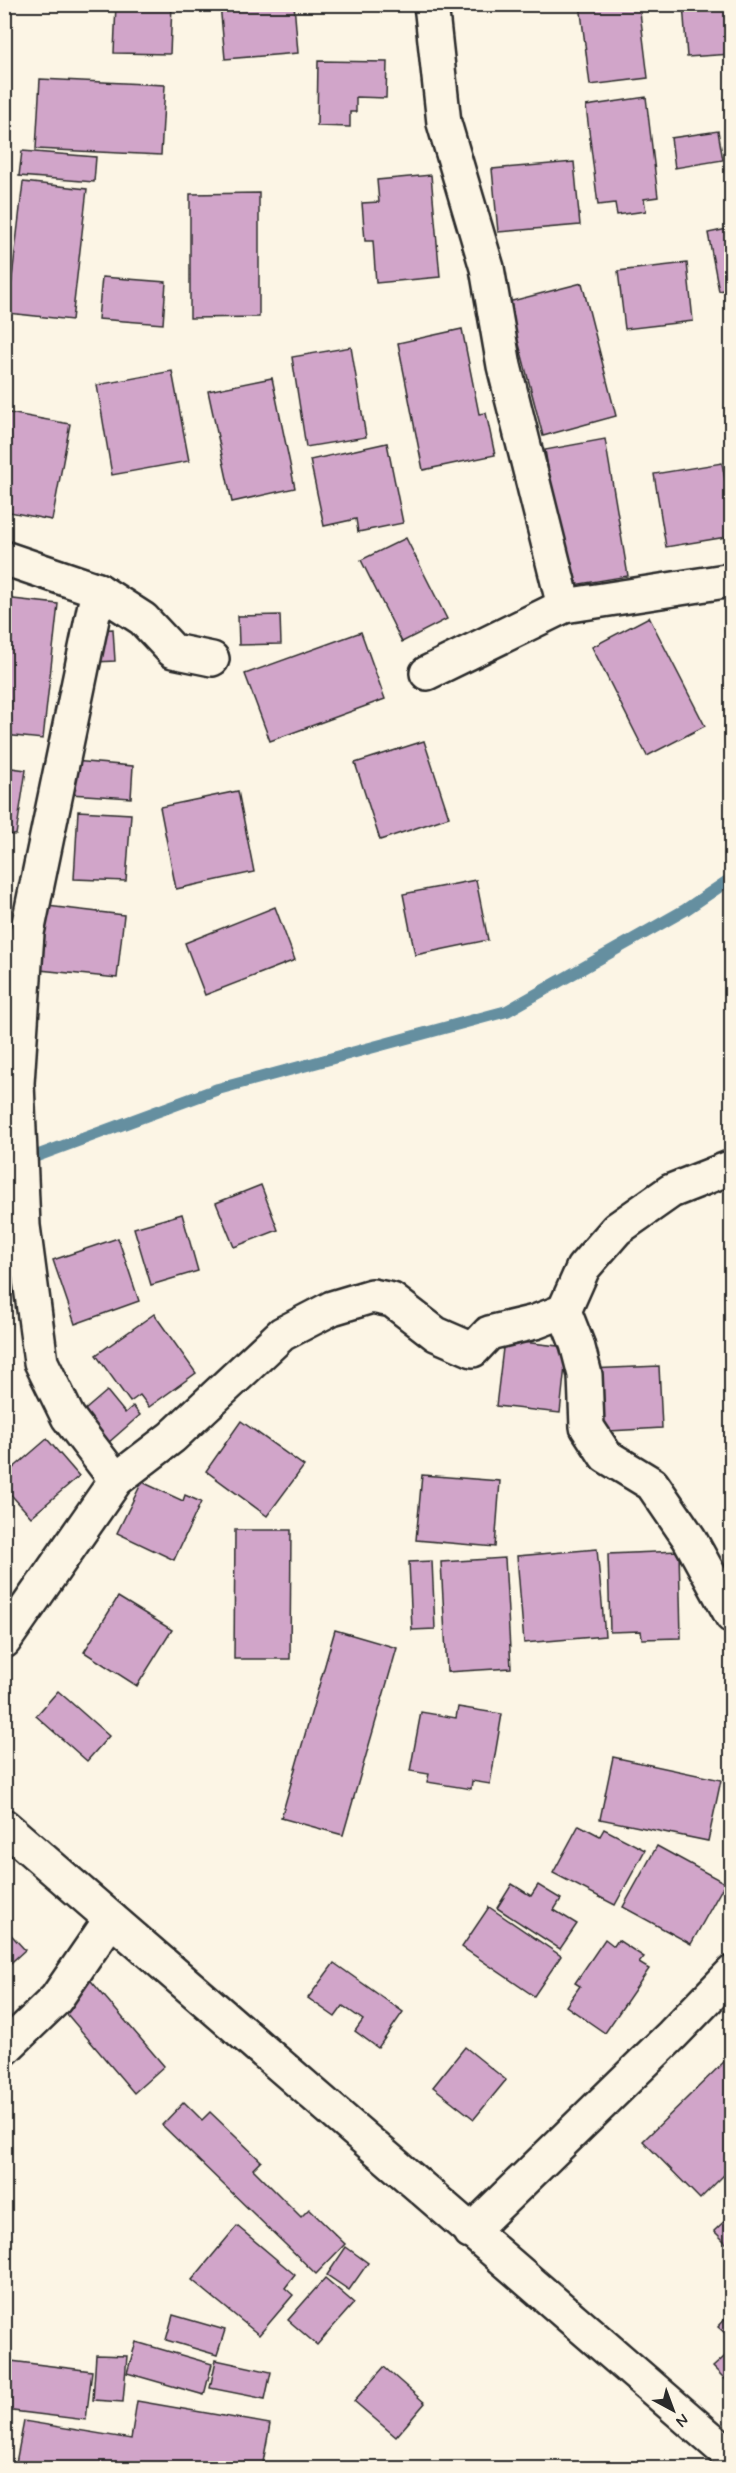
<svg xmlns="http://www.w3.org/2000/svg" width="736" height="2473" font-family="Mynerve,sans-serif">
<rect width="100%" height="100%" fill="#fcf5e5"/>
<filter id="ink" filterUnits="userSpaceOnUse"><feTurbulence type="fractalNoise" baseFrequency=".0167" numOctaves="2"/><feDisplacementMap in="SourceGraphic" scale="12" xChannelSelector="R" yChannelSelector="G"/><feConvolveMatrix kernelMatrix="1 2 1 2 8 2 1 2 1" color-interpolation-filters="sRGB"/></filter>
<g filter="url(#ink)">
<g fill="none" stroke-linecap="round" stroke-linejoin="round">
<!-- stream -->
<path stroke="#658fa0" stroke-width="12" d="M 23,1161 L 218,1089 L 507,1011 L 685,910 L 732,878"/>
</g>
<!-- building -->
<g fill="#d1a5c9" stroke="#2b2b2b" stroke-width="1.5">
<path d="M 116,4 L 172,4 L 170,54 L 114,53 Z"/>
<path d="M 220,4 L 294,4 L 298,53 L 225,59 Z"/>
<path d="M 580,4 L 639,4 L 648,78 L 590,85 Z"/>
<path d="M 683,4 L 732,4 L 732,54 L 687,57 Z"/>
<path d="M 318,61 L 387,62 L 386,98 L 356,97 L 356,112 L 350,112 L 350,127 L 317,126 Z"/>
<path d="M 40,79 L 165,85 L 161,155 L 36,149 Z"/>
<path d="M 646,97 L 658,197 L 644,199 L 646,211 L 617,215 L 615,203 L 598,205 L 586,106 Z"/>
<path d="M 718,131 L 723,160 L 675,168 L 671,138 Z"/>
<path d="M 22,151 L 96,157 L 94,182 L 19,176 Z"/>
<path d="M 574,162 L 580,225 L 498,232 L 492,169 Z"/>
<path d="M 431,175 L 440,277 L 376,283 L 373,241 L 365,241 L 362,203 L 379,202 L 377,180 Z"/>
<path d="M 23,182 L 87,189 L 72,320 L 8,313 Z"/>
<path d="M 259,193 L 259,317 L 190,318 L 190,194 Z"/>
<path d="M 732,228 L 732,288 L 719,291 L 708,233 Z"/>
<path d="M 687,263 L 693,321 L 625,329 L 618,271 Z"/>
<path d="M 102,277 L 166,282 L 163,324 L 98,319 Z"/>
<path d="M 582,283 L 616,416 L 543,436 L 508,302 Z"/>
<path d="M 462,329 L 479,414 L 486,413 L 495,455 L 423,470 L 398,343 Z"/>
<path d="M 351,347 L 366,437 L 306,447 L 292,357 Z"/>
<path d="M 172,371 L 189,461 L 112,475 L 97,385 Z"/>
<path d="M 272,378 L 295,488 L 232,502 L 208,391 Z"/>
<path d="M 4,412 L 70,424 L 52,520 L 4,511 Z"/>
<path d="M 605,439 L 628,576 L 568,586 L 545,450 Z"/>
<path d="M 387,443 L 403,523 L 358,532 L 356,519 L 324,526 L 310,460 Z"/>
<path d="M 722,463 L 732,518 L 732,536 L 666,547 L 654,474 Z"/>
<path d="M 406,538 L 447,619 L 402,642 L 361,560 Z"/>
<path d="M 4,598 L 58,604 L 43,739 L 4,735 Z"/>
<path d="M 280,615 L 281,644 L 239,645 L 238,616 Z"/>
<path d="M 649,617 L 705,726 L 647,756 L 592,647 Z"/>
<path d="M 113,629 L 115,661 L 95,662 L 93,630 Z"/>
<path d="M 361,632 L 385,699 L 270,741 L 245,674 Z"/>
<path d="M 424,741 L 449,817 L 380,840 L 355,763 Z"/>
<path d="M 73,761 L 133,766 L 131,798 L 70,794 Z"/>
<path d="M 4,767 L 26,770 L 16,835 L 4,834 Z"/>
<path d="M 238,791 L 254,872 L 176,889 L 160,807 Z"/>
<path d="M 78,811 L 131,814 L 126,881 L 74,879 Z"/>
<path d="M 476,880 L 488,940 L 415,955 L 403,894 Z"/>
<path d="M 47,906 L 124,915 L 117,978 L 40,970 Z"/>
<path d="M 275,907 L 295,960 L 205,995 L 185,943 Z"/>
<path d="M 261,1185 L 278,1230 L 234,1247 L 216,1203 Z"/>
<path d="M 182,1214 L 198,1271 L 151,1285 L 134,1228 Z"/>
<path d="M 118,1238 L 139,1301 L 75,1324 L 53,1260 Z"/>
<path d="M 154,1314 L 196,1373 L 149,1407 L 140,1395 L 130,1402 L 96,1355 Z"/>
<path d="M 504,1340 L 567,1347 L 560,1413 L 496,1406 Z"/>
<path d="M 659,1366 L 662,1428 L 592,1432 L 589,1369 Z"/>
<path d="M 107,1391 L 125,1413 L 133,1406 L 140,1415 L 108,1443 L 78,1416 Z"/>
<path d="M 241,1421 L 304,1466 L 267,1516 L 206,1471 Z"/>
<path d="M 47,1439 L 79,1476 L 31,1517 L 4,1487 L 4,1476 Z"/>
<path d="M 422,1475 L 500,1481 L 495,1547 L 416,1540 Z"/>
<path d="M 142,1482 L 183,1501 L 185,1495 L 201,1502 L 174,1560 L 117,1533 Z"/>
<path d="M 235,1530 L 291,1530 L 290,1659 L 234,1659 Z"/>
<path d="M 597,1549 L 605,1636 L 524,1643 L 517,1556 Z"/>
<path d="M 679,1551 L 681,1638 L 642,1639 L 641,1631 L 610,1632 L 608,1554 Z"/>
<path d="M 505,1558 L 511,1668 L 447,1672 L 441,1562 Z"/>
<path d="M 432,1561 L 435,1629 L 412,1630 L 409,1562 Z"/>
<path d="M 118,1597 L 172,1630 L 137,1686 L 84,1652 Z"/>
<path d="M 335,1630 L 397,1648 L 343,1835 L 281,1818 Z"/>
<path d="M 58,1691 L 109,1736 L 87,1761 L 36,1716 Z"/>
<path d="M 458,1707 L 502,1714 L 490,1784 L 472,1781 L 471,1789 L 427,1782 L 429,1774 L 410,1771 L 421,1712 L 456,1718 Z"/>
<path d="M 613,1757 L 721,1780 L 708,1841 L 600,1819 Z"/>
<path d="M 579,1825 L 600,1836 L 604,1829 L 645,1850 L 615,1905 L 553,1873 Z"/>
<path d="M 657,1846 L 725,1883 L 691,1944 L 623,1907 Z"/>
<path d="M 512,1884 L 531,1896 L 538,1885 L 561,1899 L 554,1910 L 577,1924 L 560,1949 L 497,1908 Z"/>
<path d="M 489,1907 L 561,1956 L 534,1996 L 462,1947 Z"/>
<path d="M 4,1927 L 25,1950 L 4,1969 Z"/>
<path d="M 605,1939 L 614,1946 L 618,1940 L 644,1957 L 639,1963 L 649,1969 L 605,2033 L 566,2006 L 580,1986 L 575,1983 Z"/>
<path d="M 334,1963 L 403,2012 L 378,2048 L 355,2031 L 363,2020 L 343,2006 L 335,2017 L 308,1998 Z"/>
<path d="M 86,1975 L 164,2066 L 134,2093 L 61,2007 Z"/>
<path d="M 465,2047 L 506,2080 L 474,2119 L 433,2087 Z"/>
<path d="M 732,2054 L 732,2167 L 700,2199 L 643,2141 Z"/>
<path d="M 184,2102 L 202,2120 L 210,2112 L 261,2161 L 253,2169 L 301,2217 L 309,2209 L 345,2244 L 316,2274 L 162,2125 Z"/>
<path d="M 732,2214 L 732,2249 L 714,2231 Z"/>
<path d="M 237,2226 L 295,2275 L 285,2288 L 293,2295 L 259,2335 L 192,2280 Z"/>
<path d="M 346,2247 L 368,2263 L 349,2290 L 327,2275 Z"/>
<path d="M 325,2278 L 354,2303 L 317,2345 L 288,2320 Z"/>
<path d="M 732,2312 L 732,2339 L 718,2327 Z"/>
<path d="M 173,2315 L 225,2330 L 217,2355 L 166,2340 Z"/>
<path d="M 136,2342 L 212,2364 L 204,2395 L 127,2373 Z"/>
<path d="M 732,2350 L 732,2386 L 713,2367 Z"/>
<path d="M 96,2355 L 127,2356 L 123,2402 L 93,2400 Z"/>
<path d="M 216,2360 L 271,2372 L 265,2399 L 210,2388 Z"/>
<path d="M 11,2361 L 92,2371 L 86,2420 L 5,2410 Z"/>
<path d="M 384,2367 L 425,2403 L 396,2437 L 354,2401 Z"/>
<path d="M 137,2401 L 270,2424 L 262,2468 L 15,2468 L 24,2421 L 131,2439 Z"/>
</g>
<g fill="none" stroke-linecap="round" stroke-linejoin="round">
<defs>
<g id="minor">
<path d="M 431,4 L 444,123 L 487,268 L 504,366 L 564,606"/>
<path d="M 4,558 L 98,590 L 143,619 L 173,651 L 212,659"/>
<path d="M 98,590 L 27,933 L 17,1083 L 23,1226 L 41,1362 L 68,1417 L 116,1480"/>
<path d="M 427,673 L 564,606 L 732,580"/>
<path d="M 732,1167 L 671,1191 L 617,1229 L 583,1268 L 564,1311 L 577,1344 L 585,1375 L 587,1427 L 606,1456 L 652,1484 L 689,1538 L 732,1616"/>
<path d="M 4,1641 L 116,1480 L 172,1437 L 282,1334 L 332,1308 L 372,1296 L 392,1300 L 436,1334 L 473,1350 L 489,1333 L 535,1322 L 564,1311"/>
<path d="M 4,2049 L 56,1999 L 111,1919"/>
<path d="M 470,2232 L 672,2035 L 732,1973"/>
</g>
<path id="secondary" d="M 4,1826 L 732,2457"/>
</defs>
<!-- minor casing -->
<use href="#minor" stroke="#2b2b2b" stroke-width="38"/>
<!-- secondary casing -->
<use href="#secondary" stroke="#2b2b2b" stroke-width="38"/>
<!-- minor -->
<use href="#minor" stroke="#fcf5e5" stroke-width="33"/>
<!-- secondary -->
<use href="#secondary" stroke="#fcf5e5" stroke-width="33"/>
</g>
</g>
<!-- margin -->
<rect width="736" height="2473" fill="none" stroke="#fcf5e5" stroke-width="24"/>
<rect x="12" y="12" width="712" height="2449" fill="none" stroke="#2b2b2b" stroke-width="2" filter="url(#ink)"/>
<!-- north arrow -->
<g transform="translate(673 2410) rotate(139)" stroke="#fcf5e5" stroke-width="4.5" paint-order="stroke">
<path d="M0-4.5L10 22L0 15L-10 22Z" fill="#2b2b2b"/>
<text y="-9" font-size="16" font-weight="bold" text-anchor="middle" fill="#2b2b2b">N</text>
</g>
</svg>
